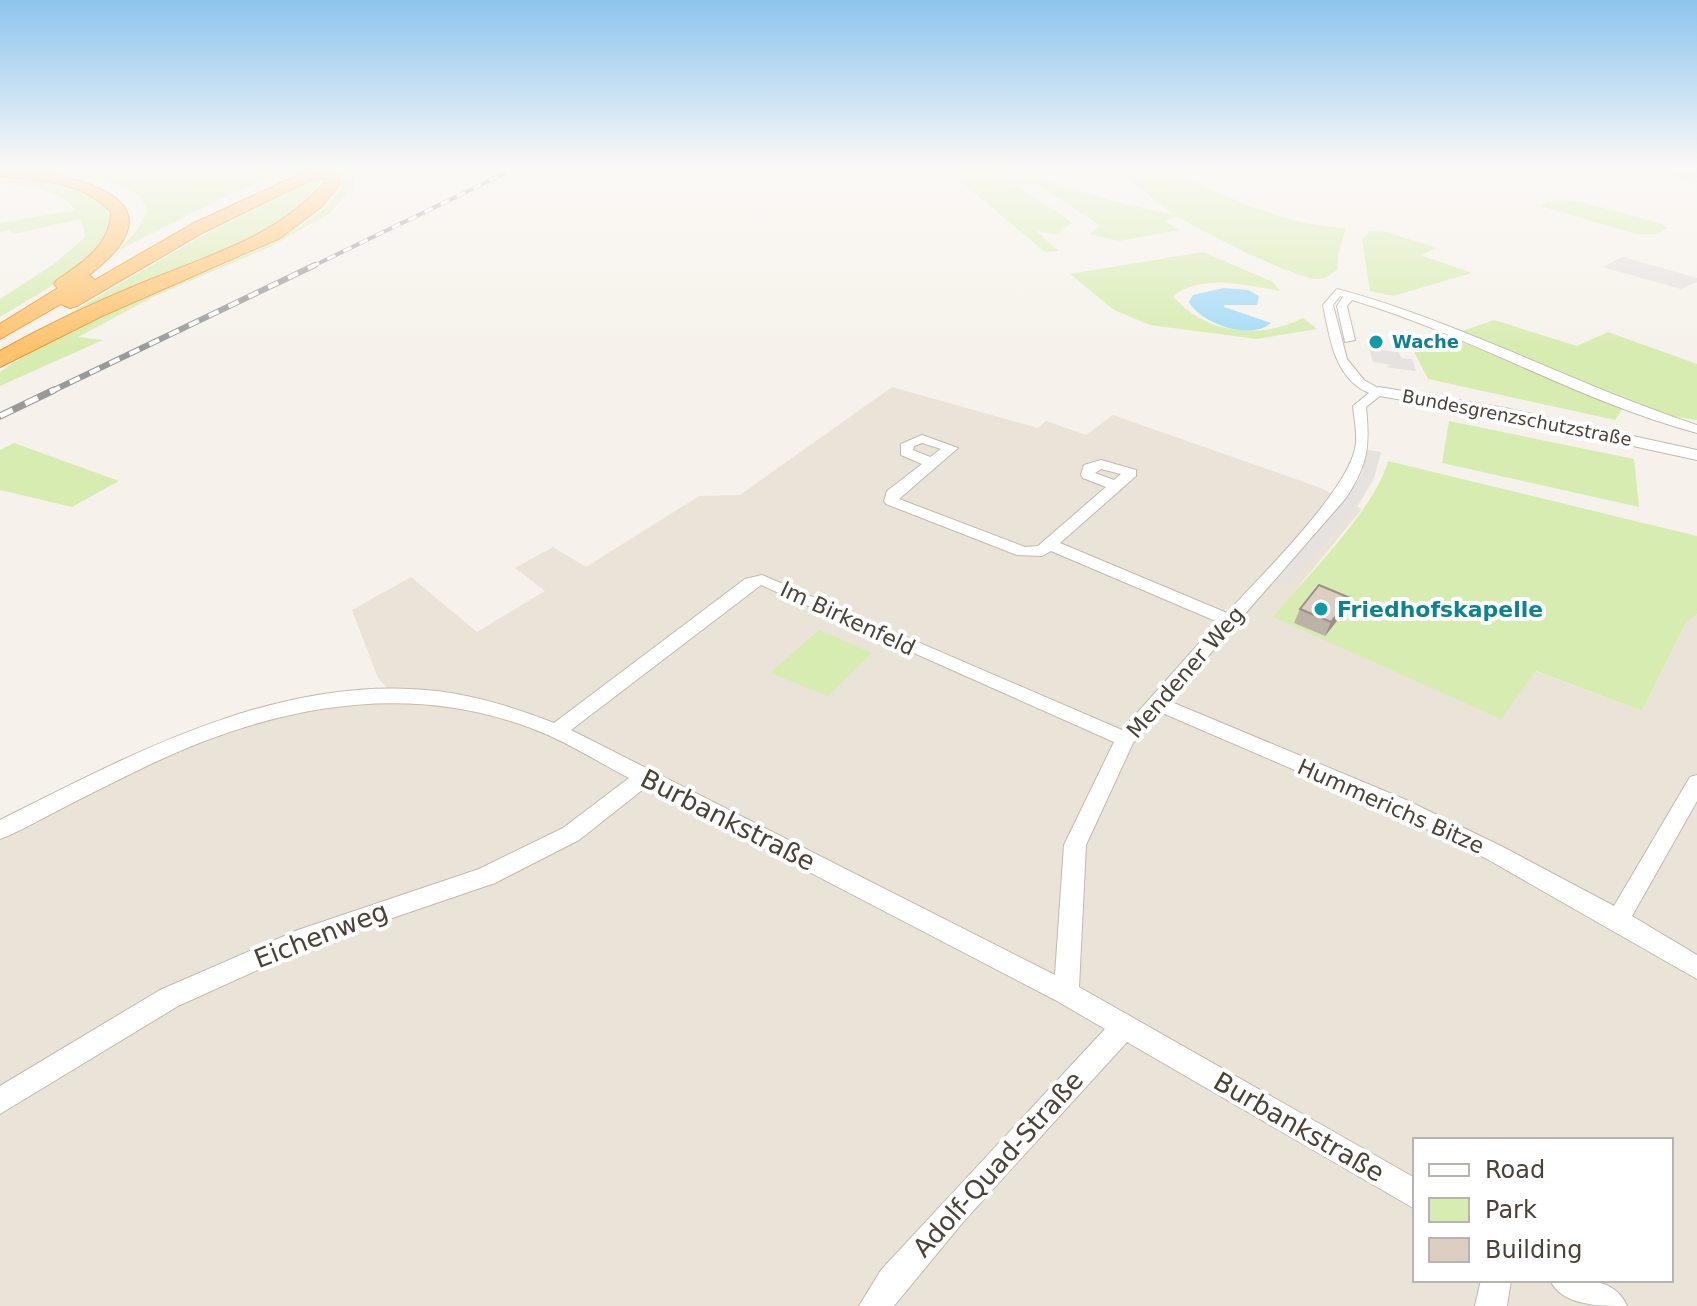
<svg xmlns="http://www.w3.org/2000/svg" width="1697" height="1306" viewBox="0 0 1697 1306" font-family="'DejaVu Sans',sans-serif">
<rect width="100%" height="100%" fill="#f6f2eb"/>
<path fill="#eae3d8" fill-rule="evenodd" d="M892 387 1038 428 1046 421 1086 435 1113 415 1321 488 1362 509 1274 617 1535 671 1642 711 1686 621 1697 614V1306H0V836L187 741 266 711 397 698 378 678 352 610 411 577 477 632 545 591 515 568 553 547 586 567 699 496 740 495ZM1415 1140H1671V1280H1415Z"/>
<path fill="#d7ecb1" d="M5 166H298L228 195 119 250 137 230 147 211C145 206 143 199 138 195 118 176 34 169 5 166Z
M359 166 353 188 330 213 270 247 155 296 78 337 103 340 0 386V372C33 350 66 330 101 314 160 287 293 246 332 201 341 190 344 180 340 167Z
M942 166H997L1124 204 1174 215 1118 171 1134 166H1155C1216 190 1280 226 1346 228L1338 254V269C1331 274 1325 280 1316 279 1286 275 1206 233 1178 217L1164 221 1179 230 1119 241 1089 234 1101 226 1035 183 1014 184 1073 223 1061 229 1059 235 1036 231 1059 251 1045 252Z
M0 175C38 180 89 180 111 217 109 259 32 297 0 317V299L54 264 85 237 81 219 13 234 9 230 0 232V223L75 210C60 188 24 187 0 183Z
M323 175 311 201 286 221 237 246 41 330 211 231Z
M1553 200 1578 201 1659 223 1668 228 1655 234H1636L1540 206Z
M1370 231 1386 232 1437 248 1420 255 1472 273 1393 296 1370 291 1362 239Z
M1203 252 1273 282 1280 291C1246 285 1203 273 1173 296 1205 334 1260 340 1303 318L1317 329 1257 339 1150 325 1114 310 1070 274Z
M1494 320 1577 346 1608 332 1697 364V420L1671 416 1567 377 1462 331Z
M1450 337 1623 408 1615 420 1428 379 1411 346Z
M1449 421 1634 459 1639 507 1442 463Z
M14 443 119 481 72 507 0 490V450Z
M1388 461 1697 536V614L1686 622 1642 711 1536 671 1501 719 1273 617C1305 578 1376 508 1388 461Z
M819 630 872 653 828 696 770 673Z"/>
<path fill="#e5e2df" d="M1629 166H1697V183Z
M1623 257 1697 278V282L1681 289 1602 267Z
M1369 349 1399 352 1401 358 1412 359 1416 371 1385 367 1392 365 1373 362Z
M1368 450 1381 452 1374 478 1359 504 1287 585 1274 582 1345 501 1361 475Z"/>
<path fill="#a4dbf6" d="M1224 288 1248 290 1259 296 1257 305H1224V307L1271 323C1251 341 1201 324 1189 302L1193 295Z"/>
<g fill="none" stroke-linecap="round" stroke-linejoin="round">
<defs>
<path id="minor" d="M1337 289C1461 322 1575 385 1697 425V433C1578 401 1470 335 1352 300L1347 306 1355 340 1345 342 1337 306 1343 297 1340 296 1333 305 1347 359 1364 380 1385 392 1366 407C1370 447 1368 464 1346 498L1169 701 1404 799 1503 847 1614 906 1690 777 1697 775V801L1632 916 1697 955V979L1487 859 1390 811 1160 712 1133 743 1086 845 1079 987 1415 1178V1209L1127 1042 963 1222 894 1306H859L881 1270 1105 1029 1057 1001 646 787 579 840 495 883 313 945 178 1006 0 1114V1086L160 990 298 930 479 869 563 828 629 778C602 764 575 747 548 735 416 678 279 704 153 763 120 779 87 795 55 812 37 821 19 832 0 839V820C134 753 281 673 437 691 477 696 516 708 554 723L745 579 762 575 1122 730 1218 622 1051 551 1042 556 1017 555 886 504 884 501 887 491 922 464 901 455V444L922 435 958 448 899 499 1025 547 1038 546 1106 487 1083 478 1081 475 1084 465 1101 460 1136 470V476L1060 543 1227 613C1259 577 1352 488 1356 443 1357 431 1354 418 1353 406L1369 393C1334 378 1330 338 1323 305ZM922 443 941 449 930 457 913 450 914 446ZM1101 469 1121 474 1114 480 1095 473ZM761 585 1114 742 1064 845 1055 975 571 730Z
M1481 1280H1511L1507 1306H1475Z
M1550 1280C1577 1280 1614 1275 1627 1306 1599 1306 1562 1306 1550 1280Z"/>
<path id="tertiary" d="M1379 387 1505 408 1697 450V460L1505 418 1374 395 1371 392Z"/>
<path id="motorway" d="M0 166C63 173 195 194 89 275L95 280 192 224 311 169 336 166 340 184 321 207 280 238 102 316 0 367V351C48 324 98 301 149 280 213 254 277 236 324 183L323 174 204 232 77 306 70 308 61 304 0 339V324L58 288 54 284 57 280C83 262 110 246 111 212 82 181 39 180 0 176Z"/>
</defs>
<use href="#minor" stroke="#c3b9ac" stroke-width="2"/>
<use href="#tertiary" stroke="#c3b9ac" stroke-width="2"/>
<use href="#motorway" stroke="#e89632" stroke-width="2"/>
<use href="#minor" fill="#fff" fill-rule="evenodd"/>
<use href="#tertiary" fill="#fff" fill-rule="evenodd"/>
<use href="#motorway" fill="#ffc26d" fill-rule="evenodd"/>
<defs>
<path id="rail-far2" d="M311 267 520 166"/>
<path id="rail-far1" d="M50 392 315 265"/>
<path id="rail" d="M0 416 54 390"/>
</defs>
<use href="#rail-far2" stroke="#999" stroke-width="4"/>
<use href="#rail-far1" stroke="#999" stroke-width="6"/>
<use href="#rail" stroke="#999" stroke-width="7"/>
<use href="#rail-far2" stroke="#fff" stroke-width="3" stroke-dasharray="9" stroke-linecap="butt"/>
<use href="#rail-far1" stroke="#fff" stroke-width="4" stroke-dasharray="11" stroke-linecap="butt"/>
<use href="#rail" stroke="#fff" stroke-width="5" stroke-dasharray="14" stroke-linecap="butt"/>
<defs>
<path id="motorway-bridge" d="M316 172 331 166"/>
</defs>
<use href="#motorway-bridge" stroke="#e89632" stroke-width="18" stroke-linecap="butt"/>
<use href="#motorway-bridge" stroke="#ffc26d" stroke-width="17"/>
</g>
<path fill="#bdb2a7" d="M1350 598 1344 612 1325 636 1294 623 1300 609Z"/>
<path fill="#9a9188" d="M1350 598 1344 612 1325 636 1331 622Z"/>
<path fill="#dccfc2" stroke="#9a9188" stroke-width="2" d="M1319 585 1350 598 1331 622 1300 609Z"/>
<linearGradient id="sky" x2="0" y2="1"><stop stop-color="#8dc4ee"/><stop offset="0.48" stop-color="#fbf9f6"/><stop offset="1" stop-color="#fbf9f6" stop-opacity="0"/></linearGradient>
<rect width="1697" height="349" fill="url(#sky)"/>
<g fill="#0f9aa8" stroke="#fff" stroke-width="3">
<circle cx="1376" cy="342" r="8"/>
<circle cx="1321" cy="609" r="8"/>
</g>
<g text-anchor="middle" stroke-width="8" stroke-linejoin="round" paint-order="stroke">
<g font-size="18" font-weight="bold" fill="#0d838f" stroke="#fff" text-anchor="start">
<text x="1392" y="348">Wache</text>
</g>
<g font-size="18" fill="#4b4237" stroke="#fff">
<text transform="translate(1517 418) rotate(11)" y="6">Bundesgrenzschutzstraße</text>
</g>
<g font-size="22" font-weight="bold" fill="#0d838f" stroke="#fff" text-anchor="start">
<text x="1337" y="617">Friedhofskapelle</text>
</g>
<g font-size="22" fill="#4b4237" stroke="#fff">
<text transform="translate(848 618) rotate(25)" y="8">Im Birkenfeld</text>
<text transform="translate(1185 672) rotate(-49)" y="8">Mendener Weg</text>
<text transform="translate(1391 806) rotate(24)" y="8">Hummerichs Bitze</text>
</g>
<g font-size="26" fill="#4b4237" stroke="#fff">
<text transform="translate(728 820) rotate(27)" y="9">Burbankstraße</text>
<text transform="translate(321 935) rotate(-21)" y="9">Eichenweg</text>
<text transform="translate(1299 1127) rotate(30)" y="9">Burbankstraße</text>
<text transform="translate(998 1164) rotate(-48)" y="9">Adolf-Quad-Straße</text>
</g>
</g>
<rect x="1413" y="1138" width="260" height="144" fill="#ffffff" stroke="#b7b3af" stroke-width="2"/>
<rect x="1429" y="1164" width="40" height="12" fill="#ffffff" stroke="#b7b3af" stroke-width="2"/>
<text x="1485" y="1178" font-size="24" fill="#4b4237">Road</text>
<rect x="1429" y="1198" width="40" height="24" fill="#d7ecb1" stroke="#b7b3af" stroke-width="2"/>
<text x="1485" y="1218" font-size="24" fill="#4b4237">Park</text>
<rect x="1429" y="1238" width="40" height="24" fill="#dccfc2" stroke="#b7b3af" stroke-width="2"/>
<text x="1485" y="1258" font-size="24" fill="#4b4237">Building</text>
</svg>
